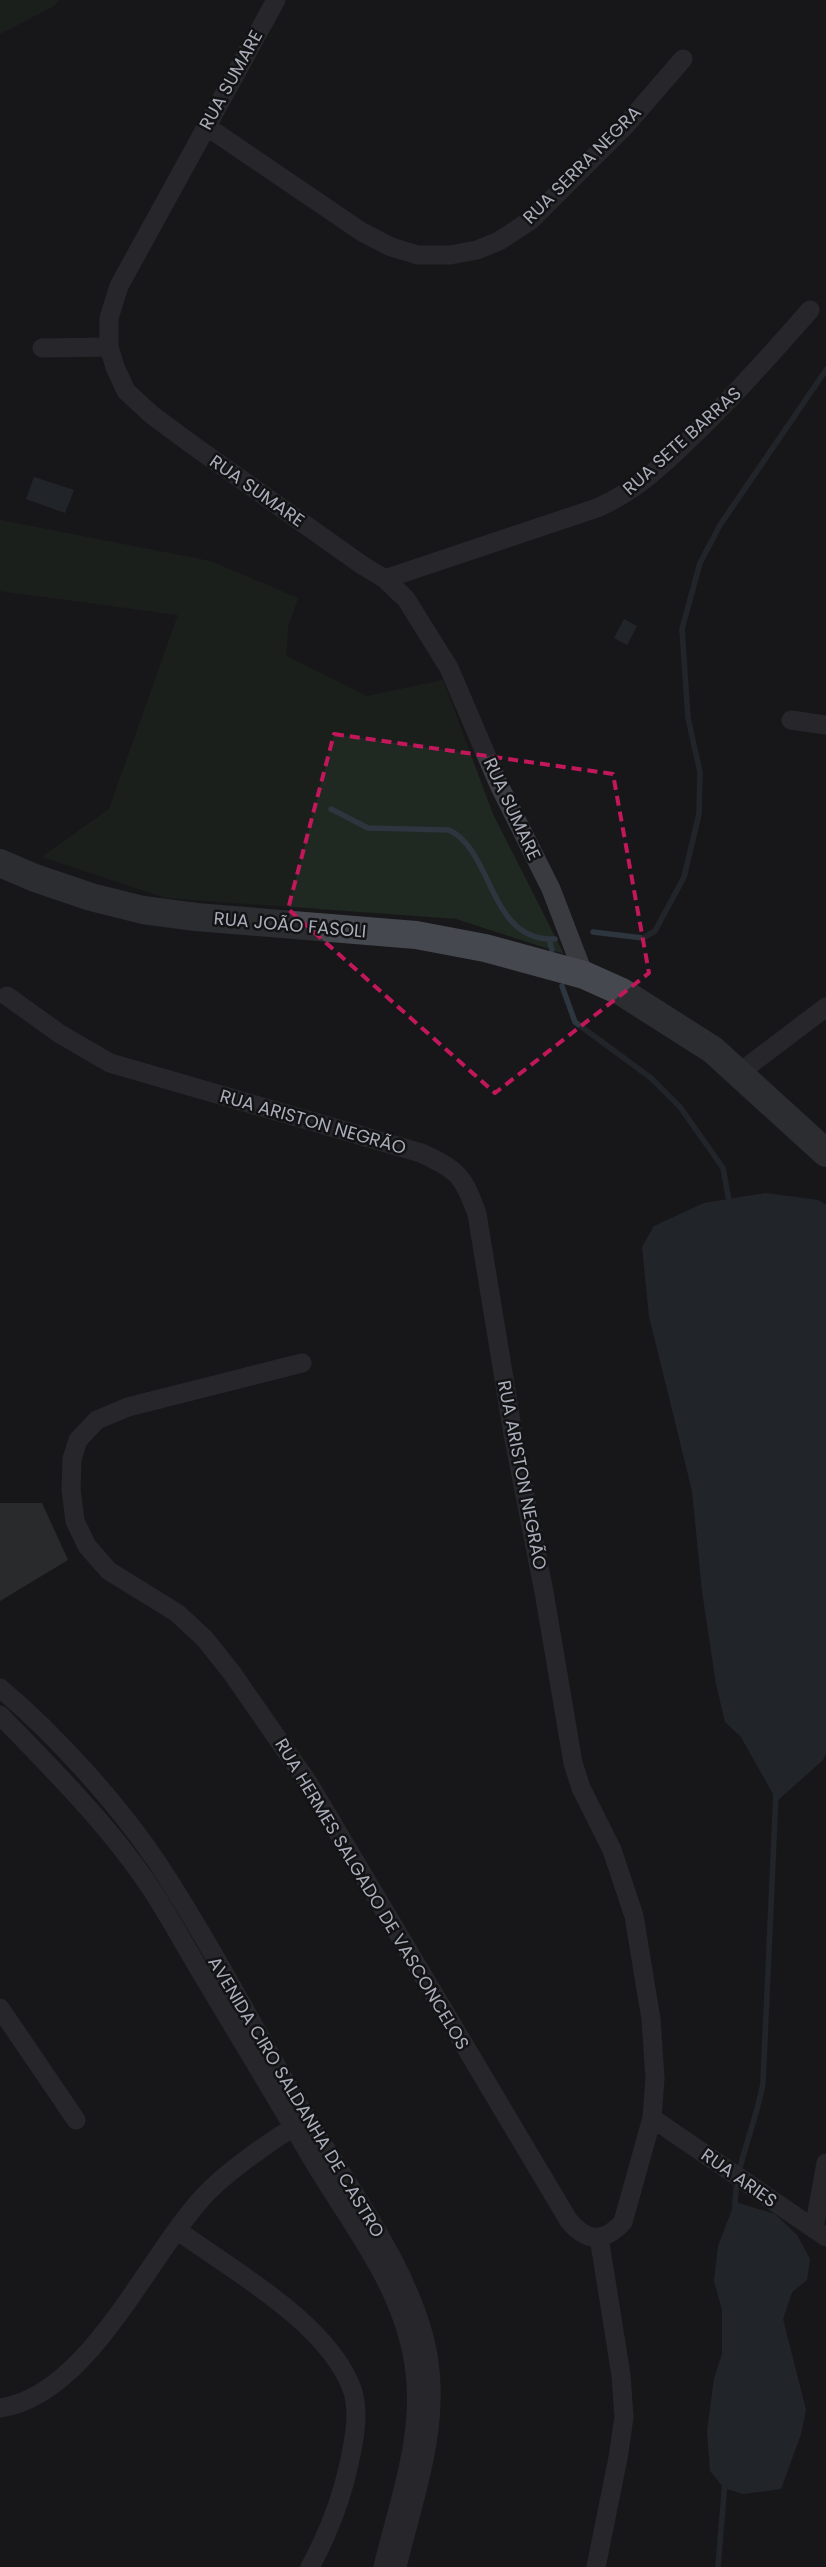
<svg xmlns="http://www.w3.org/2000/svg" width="826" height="2567" viewBox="0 0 826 2567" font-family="Poppins,sans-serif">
<rect width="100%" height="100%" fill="#18181a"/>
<path fill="#1f2821" d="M0 0H59L54 6 0 34Z
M0 520 210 561 298 598 288 627 286 656 367 696 443 680 493 814 564 954 456 919 166 898 42 857 109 809 178 615 0 591Z"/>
<path fill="#2d353f" d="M34 477 74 490 65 513 26 499Z
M624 619 637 626 627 645 614 638Z
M765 1193 818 1200 826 1205V1753L823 1760 777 1801 741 1737 725 1722 716 1684 702 1591 692 1491 649 1316 642 1247 654 1226 704 1203Z
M735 2202 775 2214 797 2235 810 2259 807 2280 792 2292 783 2319 806 2410 801 2434 781 2489 743 2494 724 2488 710 2471 707 2431 714 2379 722 2354V2310L714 2281 718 2246Z"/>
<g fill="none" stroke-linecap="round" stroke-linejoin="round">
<path stroke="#2d353f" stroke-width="5.5" d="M331 809 368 828 449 830C494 851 489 943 555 939
M593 932 643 938 655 931 684 877 699 814 700 772 688 718 682 629 700 563 720 525 826 370
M549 939 552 950
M562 986 575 1022 651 1078 680 1107 723 1168 730 1206
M735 2210C734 2167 756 2125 763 2083L776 1793
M718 2567 725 2481"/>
</g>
<path fill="#3f4044" d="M0 1503H42L68 1560 0 1601Z"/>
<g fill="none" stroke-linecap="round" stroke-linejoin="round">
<path stroke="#3a3b41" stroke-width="19" d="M276 0 119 286 109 318V347L115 367 126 391 152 415 194 446 362 565 385 579 406 599 449 668 499 785 551 889 584 975
M206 126 362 232 391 247 418 255H450L477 250 499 241 531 220 625 126 683 59
M42 348 109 347
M385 579 597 508C639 490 670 458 703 426 740 389 775 350 810 310
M791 720 826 725
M7 996 60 1034 110 1063 421 1153C458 1170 463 1175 477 1214L513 1434 544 1592 573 1763 581 1788 612 1850 634 1916 651 2019 655 2078 652 2118 623 2222C604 2243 587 2242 569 2221L309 1784 232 1673 205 1639 177 1613 109 1571 87 1546 75 1521 71 1489 72 1459 78 1440 97 1420 128 1407 302 1363
M739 1073 826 1007
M0 1688C55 1734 117 1803 157 1862 211 1944 256 2033 306 2117 349 2188 418 2280 429 2362 439 2432 413 2500 397 2567
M0 1715C53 1770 110 1826 152 1890 172 1921 189 1953 208 1984 243 2043 279 2102 314 2162 353 2227 402 2286 414 2364 425 2433 399 2500 383 2567
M0 2008 76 2120
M652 2118 826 2237
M814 2229 826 2163
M177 2230C232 2270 328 2323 352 2389 360 2412 354 2441 349 2464 341 2501 328 2534 310 2567
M0 2408C88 2396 146 2259 203 2197 227 2171 272 2140 303 2121
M596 2567 618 2458 624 2417 621 2375 599 2237"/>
<path stroke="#46484f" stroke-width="28" d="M0 863 35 878 91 897 143 910 196 917 416 935 485 948 584 975 622 992 713 1050 826 1153"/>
</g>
<path d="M0 0H826V2567H0ZM334 734 613 774 649 973 495 1093 288 909Z" fill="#18181a" fill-opacity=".55" fill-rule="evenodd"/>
<path fill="none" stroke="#c2185b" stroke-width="4" stroke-dasharray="10 6" stroke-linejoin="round" d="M334 734 613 774 649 973 495 1093 288 909Z"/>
<g text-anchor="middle" stroke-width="5" stroke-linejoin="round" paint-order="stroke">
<g font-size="18" fill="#a9adba" stroke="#131315">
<text transform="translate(231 80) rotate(-61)" y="6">RUA SUMARE</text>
<text transform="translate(582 165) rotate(-45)" y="6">RUA SERRA NEGRA</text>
<text transform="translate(682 441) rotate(-42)" y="6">RUA SETE BARRAS</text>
<text transform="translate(257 491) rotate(35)" y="6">RUA SUMARE</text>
<text transform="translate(512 809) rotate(65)" y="6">RUA SUMARE</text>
<text transform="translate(290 925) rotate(5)" y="6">RUA JOÃO FASOLI</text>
<text transform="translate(313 1122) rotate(16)" y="6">RUA ARISTON NEGRÃO</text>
<text transform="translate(522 1475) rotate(79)" y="6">RUA ARISTON NEGRÃO</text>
<text transform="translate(372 1894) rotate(59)" y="6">RUA HERMES SALGADO DE VASCONCELOS</text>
<text transform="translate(296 2097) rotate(59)" y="6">AVENIDA CIRO SALDANHA DE CASTRO</text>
<text transform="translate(739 2178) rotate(35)" y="6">RUA ARIES</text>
</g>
</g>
</svg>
